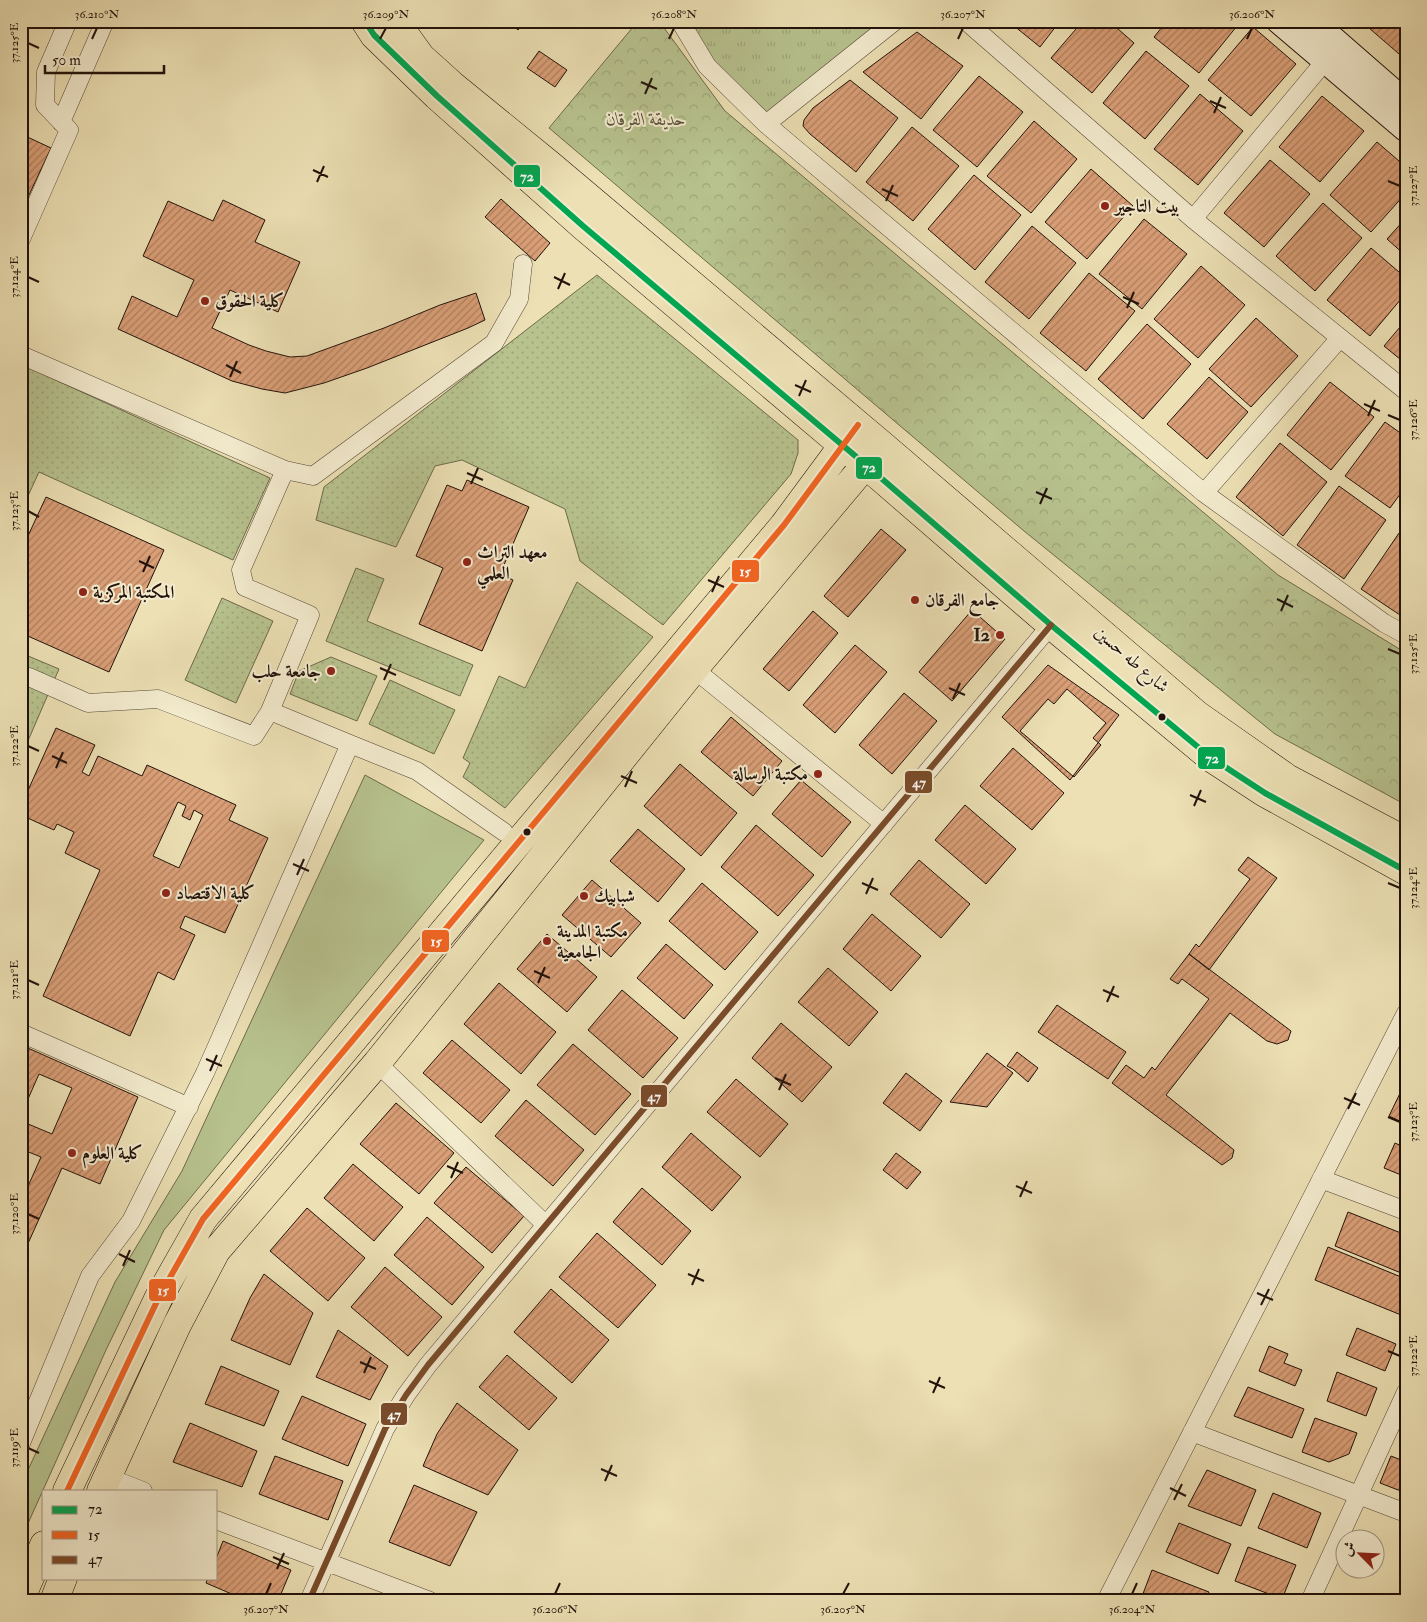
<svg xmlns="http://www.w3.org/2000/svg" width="1427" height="1622" viewBox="0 0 1427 1622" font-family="'IM FELL Double Pica',Amiri,serif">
<defs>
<pattern id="grass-tufts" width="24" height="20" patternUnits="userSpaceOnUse" patternTransform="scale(1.25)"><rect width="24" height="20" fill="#b7c28e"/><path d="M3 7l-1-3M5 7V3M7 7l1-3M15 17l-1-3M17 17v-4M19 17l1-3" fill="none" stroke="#9da679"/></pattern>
<pattern id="forest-crowns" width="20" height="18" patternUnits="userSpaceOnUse" patternTransform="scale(1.25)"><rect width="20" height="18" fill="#b7c28e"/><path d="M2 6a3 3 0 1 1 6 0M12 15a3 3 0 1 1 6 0" fill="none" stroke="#9da679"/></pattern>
<pattern id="garden-dots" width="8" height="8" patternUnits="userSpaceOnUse" patternTransform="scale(1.25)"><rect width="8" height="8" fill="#b7c28e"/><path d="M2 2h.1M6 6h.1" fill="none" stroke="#9da679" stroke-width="1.8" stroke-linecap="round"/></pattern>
<pattern id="building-hatch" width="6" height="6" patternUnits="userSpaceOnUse" patternTransform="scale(1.25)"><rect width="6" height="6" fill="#da9f77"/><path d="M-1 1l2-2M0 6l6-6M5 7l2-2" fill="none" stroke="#b08060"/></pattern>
</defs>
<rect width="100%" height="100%" fill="#ece0b4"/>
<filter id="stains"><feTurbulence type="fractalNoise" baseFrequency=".004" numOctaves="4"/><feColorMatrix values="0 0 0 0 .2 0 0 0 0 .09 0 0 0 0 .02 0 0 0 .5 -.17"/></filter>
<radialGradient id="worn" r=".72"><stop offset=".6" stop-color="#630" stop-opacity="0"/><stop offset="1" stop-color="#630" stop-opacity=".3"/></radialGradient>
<path fill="url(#grass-tufts)" stroke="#6c6a4c" d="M685 21H895L766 124 707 66Z"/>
<path fill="url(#forest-crowns)" stroke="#6c6a4c" d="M638 21H659L725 111 1278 575 1406 653V805L1275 734 1024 531 549 128Z"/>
<path fill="#b7c28e" stroke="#6c6a4c" d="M365 775 484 840 164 1230 106 1350 21 1539V1485L115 1282 182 1171Z"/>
<path fill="url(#garden-dots)" stroke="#6c6a4c" d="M597 275 798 440V453L791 474 663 625 580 561 565 509 462 460 435 466 396 547 316 520 324 487Z
M25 366 270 478 233 560 39 472 21 511V374Z
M356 568 384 579 367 621 473 665 460 696 326 641Z
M577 582 653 637 505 808 463 777 470 763 463 758 499 676 525 688Z
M222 598 273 621 236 703 185 680Z
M21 653 59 669 21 757Z
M331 657 377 676 357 721 290 694 299 671Z
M390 680 455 710 434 754 369 724Z"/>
<path fill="url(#building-hatch)" stroke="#22120b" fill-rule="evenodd" d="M508 21H526L518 30Z
M1008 21H1060L1040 47Z
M1083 21H1109L1134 43 1092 93 1051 58Z
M1133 21H1146L1141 28Z
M1167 21H1241L1199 73 1154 37Z
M1375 21H1406V60L1369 28Z
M1253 27 1296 64 1251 116 1208 80Z
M917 32 963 66 921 119 863 72Z
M539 51 567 70 555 87 527 68Z
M1146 51 1189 86 1145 139 1103 103Z
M979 76 1023 112 977 167 933 130Z
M850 80 898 118 856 172 810 134 803 126 804 120 813 108Z
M1200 94 1243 131 1198 185 1154 149Z
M1322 96 1364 131 1320 182 1279 147Z
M1034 121 1077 159 1031 213 987 176Z
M912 127 959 166 913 221 866 182Z
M21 134 51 148 22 210 21 209Z
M1377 142 1406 167V193L1371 232 1330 195Z
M1270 160 1310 194 1264 247 1224 213Z
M1091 169 1133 206 1087 259 1045 222Z
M974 175 1021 215 975 270 928 229Z
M501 199 550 243 535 261 485 217Z
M223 200 265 220 255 242 300 262 278 312 230 290 212 328 249 345 266 351 290 357 307 356 384 328 440 305 476 293 485 320 468 328 367 368 324 383 285 393 262 389 232 381 118 329 132 296 177 317 194 280 143 256 168 201 213 221Z
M1323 203 1362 238 1315 291 1276 256Z
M1406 218V256L1387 239Z
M1144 219 1187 254 1142 309 1099 274Z
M1032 226 1076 263 1029 319 985 282Z
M1371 248 1406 278V293L1370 336 1327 300Z
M1201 266 1245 305 1198 358 1154 319Z
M1089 273 1135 311 1086 371 1040 333Z
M1256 318 1298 356 1251 407 1209 369Z
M1406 320V364L1384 346Z
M1147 324 1191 364 1143 419 1098 379Z
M1209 377 1248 412 1207 459 1167 424Z
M1330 382 1374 417 1331 470 1287 435Z
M1385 422 1406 437V486L1390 508 1345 476Z
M1280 443 1327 482 1283 536 1236 497Z
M467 480 529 507 500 574 513 580 482 651 419 624 443 568 416 556 447 485 462 491Z
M1339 486 1386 520 1344 579 1297 545Z
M46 497 164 550 109 672 21 633V551Z
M881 529 906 550 848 617 824 596Z
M1399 533 1406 538V619L1361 589Z
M972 610 1005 639 952 701 919 672Z
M813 611 838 633 789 691 763 669Z
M855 645 887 672 835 733 803 705Z
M1048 665 1119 715 1070 780 1002 717Z
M1067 689 1106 723 1093 738 1101 745 1074 777 1020 731 1048 699 1054 704Z
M904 693 937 721 892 774 859 745Z
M731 717 782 761 753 796 701 752Z
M56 728 95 745 82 772 89 776 98 756 142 776 147 765 236 805 229 820 268 838 225 933 185 916 180 928 195 935 174 980 158 972 130 1036 43 996 100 870 65 853 74 832 57 824 54 830 21 815V806ZM178 802 186 806 182 816 190 820 194 810 203 815 179 868 153 856Z
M1013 748 1064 793 1032 830 980 786Z
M680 764 737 813 701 856 644 806Z
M801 780 851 822 822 857 772 814Z
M965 805 1016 849 986 884 935 840Z
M756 825 814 875 778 916 721 867Z
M638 829 685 869 658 902 610 861Z
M1248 857 1277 878 1209 970 1189 954 1196 944 1199 947 1250 879 1238 870Z
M919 860 970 904 941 938 890 894Z
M592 880 641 923 611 957 562 915Z
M702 883 758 932 725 970 669 921Z
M872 914 921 956 891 991 843 949Z
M547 934 597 977 567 1012 517 969Z
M666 944 713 985 684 1019 637 978Z
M1189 954 1291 1031 1288 1040 1277 1044 1267 1041 1230 1013 1166 1095 1234 1150 1232 1158 1222 1165 1112 1083 1126 1065 1144 1078 1152 1067 1155 1070 1209 999 1182 979 1178 984 1170 979Z
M828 968 878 1012 849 1046 798 1002Z
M499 983 556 1032 521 1074 464 1024Z
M622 990 678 1038 643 1078 588 1030Z
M1057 1005 1126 1052 1108 1079 1038 1032Z
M781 1023 832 1067 802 1102 752 1058Z
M452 1040 510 1090 481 1123 423 1073Z
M573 1044 631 1094 595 1135 537 1085Z
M21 1045 138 1097 100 1184 62 1168 21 1259V1202L41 1157 21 1149V1121L52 1134 72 1088 39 1074 21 1115Z
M1017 1052 1038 1068 1028 1082 1013 1069 1007 1066Z
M987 1053 1013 1073 987 1107 950 1102Z
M906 1073 942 1101 920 1131 883 1103Z
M736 1079 788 1124 760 1157 707 1112Z
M1405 1083H1406V1124L1389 1116Z
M526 1100 584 1150 553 1186 495 1136Z
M396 1103 454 1153 419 1194 360 1144Z
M691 1133 741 1177 712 1211 662 1167Z
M1395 1143 1406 1148V1177L1384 1168Z
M896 1153 921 1172 907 1189 883 1170Z
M353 1164 403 1207 374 1241 324 1198Z
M466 1167 524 1216 492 1253 434 1203Z
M642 1188 691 1231 662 1265 613 1222Z
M307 1208 365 1258 328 1301 270 1251Z
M1348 1212 1406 1235V1275L1335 1246Z
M427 1217 484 1267 452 1305 394 1255Z
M597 1233 656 1285 618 1328 559 1277Z
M1328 1247 1406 1279V1317L1315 1280Z
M385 1267 442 1317 408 1356 351 1307Z
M264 1274 313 1313 290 1365 231 1340 250 1298Z
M551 1289 609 1340 572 1383 514 1332Z
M1357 1328 1396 1344 1385 1371 1346 1355Z
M338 1330 388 1366 370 1400 316 1377Z
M1269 1346 1288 1354 1284 1363 1302 1370 1295 1386 1259 1371Z
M507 1355 557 1398 529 1430 479 1387Z
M221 1366 279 1391 264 1426 205 1404Z
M1337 1372 1377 1388 1366 1416 1327 1401Z
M1248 1387 1304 1409 1292 1438 1234 1416Z
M302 1396 366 1424 348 1466 282 1439Z
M457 1403 518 1450 488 1495 423 1466 437 1434Z
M1315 1418 1357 1433 1349 1454 1329 1462 1302 1452Z
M190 1423 257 1451 242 1487 173 1462Z
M1406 1424V1441L1400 1439Z
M275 1456 343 1481 328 1520 259 1494Z
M1391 1456 1406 1462V1493L1380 1483Z
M1207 1470 1256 1490 1241 1526 1188 1506Z
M414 1485 477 1512 450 1566 389 1542Z
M1273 1493 1321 1513 1307 1548 1258 1528Z
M1179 1523 1231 1544 1218 1574 1166 1552Z
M223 1541 291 1570 278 1601H248L206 1583 208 1578H216V1559Z
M1248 1547 1296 1565 1282 1599 1235 1581Z
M1152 1570 1209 1592 1206 1601H1147L1141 1599Z
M1224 1594 1242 1601H1221Z"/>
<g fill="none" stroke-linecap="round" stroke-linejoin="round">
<defs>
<path id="street" d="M680 21 707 66 766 124 1204 493 1384 623 1406 635
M966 21 1193 219 1406 391
M61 122 105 21
M766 124 895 21
M1193 219 1326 60
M21 239 69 130 45 105 46 72 68 21
M21 355 285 470 241 570 245 587 310 615 270 711 350 744
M285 470 313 476 494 343 519 299 523 264
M1204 493 1340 338
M694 669 884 824
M29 677 88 703 158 699 254 736 270 711
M21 1033 189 1107
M377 1063 546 1225
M1321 1179 1406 1211
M1192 1432 1406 1513
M21 1443 90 1276 131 1221 205 1073 350 744 417 771 504 832
M107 1477 143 1491
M216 1520 430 1601
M309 1601 385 1429 406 1395 428 1365 1051 625
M1106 1601 1406 1013
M1310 1601 1406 1392"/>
<path id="secondary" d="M1279 21 1406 129
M1312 21 1406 103"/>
<path id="primary" d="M365 21 374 35 437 96 583 226 866 465 1051 625 1210 757 1265 793 1406 871
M395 21 421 57 452 85 549 164 882 445 1196 714 1287 778 1406 841
M67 1491 159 1297 203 1219 784 525 858 425
M101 1491 177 1325 216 1251 377 1063 694 669 882 445
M21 1598 44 1545
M54 1601 63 1578"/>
</defs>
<use href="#street" stroke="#544635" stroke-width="19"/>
<use href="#secondary" stroke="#22120b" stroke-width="27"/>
<use href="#primary" stroke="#22120b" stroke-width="29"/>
<use href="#street" stroke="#f3ebce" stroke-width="18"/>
<use href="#secondary" stroke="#f3ebce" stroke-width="25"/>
<use href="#primary" stroke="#ece0b4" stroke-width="28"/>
<defs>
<path id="bus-1" d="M365 21 374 35 437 96 583 226 866 465 1051 625 1210 757 1265 793 1406 871"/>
<path id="bus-2" d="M67 1491 159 1297 203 1219 784 525 858 425"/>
<path id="bus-3" d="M309 1601 385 1429 406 1395 428 1365 1051 625"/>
</defs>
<use href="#bus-1" stroke="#f3ebce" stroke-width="10"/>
<use href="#bus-2" stroke="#f3ebce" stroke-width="10"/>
<use href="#bus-3" stroke="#f3ebce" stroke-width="10"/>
<use href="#bus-1" stroke="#00a651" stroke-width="6"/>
<use href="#bus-2" stroke="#f26522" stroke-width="6"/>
<use href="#bus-3" stroke="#7a4b2a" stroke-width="6"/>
</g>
<path fill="none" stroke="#22120b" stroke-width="2" d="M92 39 97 28M380 39 386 28M669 39 674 28M958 39 963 28M1247 39 1252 28M28 43 39 48M641 82 657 89M645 94 652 78M1210 101 1226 108M1214 113 1221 97M313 170 328 177M1388 181 1400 186M317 182 324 166M882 189 898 196M886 201 893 185M28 277 39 282M554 277 570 285M558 289 565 273M1123 297 1139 304M1127 308 1134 292M226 365 241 373M230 377 237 361M795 385 811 392M799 396 806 380M1364 404 1380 411M1388 415 1400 420M1368 416 1375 400M467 473 483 480M471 484 478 468M1036 492 1052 499M1040 504 1047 488M28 511 39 517M139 561 154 568M143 572 150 556M708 580 724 587M712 592 719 576M1277 599 1293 607M1281 611 1288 595M1388 649 1400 654M380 668 396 675M384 680 391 664M949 688 965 695M953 699 960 683M28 746 39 751M52 756 67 763M56 768 63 752M621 776 637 783M625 787 632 771M1190 795 1206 802M1194 806 1201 790M293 864 309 871M297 875 304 859M862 883 878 890M1388 883 1400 888M866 894 873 878M534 971 550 978M28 980 39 985M538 983 545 967M1103 990 1119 997M1107 1002 1114 986M206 1059 222 1066M210 1071 217 1055M775 1078 791 1085M779 1090 786 1074M1344 1098 1360 1105M1348 1109 1356 1093M1388 1117 1400 1122M447 1166 463 1173M451 1178 458 1162M1016 1186 1032 1193M1020 1197 1027 1181M28 1214 39 1219M119 1254 135 1262M123 1266 130 1250M688 1274 704 1281M692 1285 699 1269M1257 1293 1273 1300M1261 1305 1269 1289M1388 1351 1400 1356M360 1362 376 1369M364 1373 371 1357M929 1381 945 1388M933 1393 940 1377M28 1448 39 1453M601 1469 617 1476M605 1481 612 1465M1170 1488 1186 1496M1174 1500 1182 1484M273 1557 289 1564M277 1569 284 1553M266 1594 271 1583M555 1594 560 1583M843 1594 849 1583M1132 1594 1137 1583"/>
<g fill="#8f2418" stroke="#f3ebce" stroke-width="2">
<circle cx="1105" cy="206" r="5"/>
<circle cx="205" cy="301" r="5"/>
<circle cx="467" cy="562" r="5"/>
<circle cx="83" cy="592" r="5"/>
<circle cx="915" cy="600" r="5"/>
<circle cx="1000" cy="635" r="5"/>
<circle cx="331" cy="671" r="5"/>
<circle cx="818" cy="774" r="5"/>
<circle cx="166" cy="893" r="5"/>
<circle cx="584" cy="896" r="5"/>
<circle cx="547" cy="941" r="5"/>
<circle cx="72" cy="1153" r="5"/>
</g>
<g fill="#22120b" stroke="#f3ebce" stroke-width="2">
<circle cx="1162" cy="717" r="4.5"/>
<circle cx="527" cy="832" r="4.5"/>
</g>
<g text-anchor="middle" stroke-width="4" stroke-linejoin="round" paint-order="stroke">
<g font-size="18" font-style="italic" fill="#565039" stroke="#f3ebce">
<text x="646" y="125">حديقة الفرقان</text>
</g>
<g font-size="18" font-weight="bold" fill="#22120b" stroke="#f3ebce" text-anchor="start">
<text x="1115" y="212">بيت التاجير</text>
<text x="215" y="307">كلية الحقوق</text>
<text x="477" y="558">معهد التراث<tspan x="477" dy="21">العلمي</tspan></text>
<text x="93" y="598">المكتبة المركزية</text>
<text x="925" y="606">جامع الفرقان</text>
<text x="990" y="641" text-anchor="end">I2</text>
<text x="321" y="677" text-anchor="end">جامعة حلب</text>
<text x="808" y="780" text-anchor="end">مكتبة الرسالة</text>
<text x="176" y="899">كلية الاقتصاد</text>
<text x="594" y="902">شبابيك</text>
<text x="557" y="937">مكتبة المدينة<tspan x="557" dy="21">الجامعية</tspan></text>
<text x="82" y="1159">كلية العلوم</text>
</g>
<g font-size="18" fill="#22120b" stroke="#f3ebce">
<text transform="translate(1132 659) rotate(41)" y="6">شارع طه حسين</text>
</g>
</g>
<g stroke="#f3ebce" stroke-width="2">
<rect x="513" y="164" width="28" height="24" rx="5" fill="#00a651"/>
<rect x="855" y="456" width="28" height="24" rx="5" fill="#00a651"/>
<rect x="731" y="559" width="29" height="24" rx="5" fill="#f26522"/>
<rect x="1197" y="746" width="29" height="24" rx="5" fill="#00a651"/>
<rect x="904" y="770" width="29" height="24" rx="5" fill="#7a4b2a"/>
<rect x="421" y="929" width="29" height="24" rx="5" fill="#f26522"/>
<rect x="640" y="1084" width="28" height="24" rx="5" fill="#7a4b2a"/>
<rect x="148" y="1278" width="29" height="24" rx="5" fill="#f26522"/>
<rect x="380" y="1402" width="28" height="24" rx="5" fill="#7a4b2a"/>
</g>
<g font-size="14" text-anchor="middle" font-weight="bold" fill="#fff">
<text x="527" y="181">72</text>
<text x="869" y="472">72</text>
<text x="745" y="576">15</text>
<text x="1212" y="763">72</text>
<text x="919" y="787">47</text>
<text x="436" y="946">15</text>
<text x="654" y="1101">47</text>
<text x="163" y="1295">15</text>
<text x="394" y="1419">47</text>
</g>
<rect width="1427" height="1622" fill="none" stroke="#ece0b4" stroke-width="55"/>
<rect x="42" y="1490" width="175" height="90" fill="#f3ebce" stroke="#9f9480"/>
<rect x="52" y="1506" width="25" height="8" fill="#00a651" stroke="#9f9480"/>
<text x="88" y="1514" font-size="15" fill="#22120b">72</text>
<rect x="52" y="1531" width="25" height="8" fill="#f26522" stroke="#9f9480"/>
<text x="88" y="1540" font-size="15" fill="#22120b">15</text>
<rect x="52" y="1556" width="25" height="8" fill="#7a4b2a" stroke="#9f9480"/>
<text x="88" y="1564" font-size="15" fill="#22120b">47</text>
<g transform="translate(1360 1554) rotate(294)"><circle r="24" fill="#f3ebce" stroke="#9f9480"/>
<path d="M0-4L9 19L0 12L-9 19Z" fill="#8f2418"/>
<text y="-8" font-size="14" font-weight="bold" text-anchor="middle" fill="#22120b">ش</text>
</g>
<path d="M45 65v8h119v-8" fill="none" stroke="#22120b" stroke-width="2.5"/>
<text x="52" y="65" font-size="15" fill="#22120b" stroke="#f3ebce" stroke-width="4" paint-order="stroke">50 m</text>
<rect x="28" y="28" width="1372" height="1566" fill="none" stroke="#22120b" stroke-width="2"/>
<g font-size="12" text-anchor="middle" fill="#22120b">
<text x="97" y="18">36.210°N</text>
<text x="386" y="18">36.209°N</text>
<text x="674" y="18">36.208°N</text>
<text x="963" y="18">36.207°N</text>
<text x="1252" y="18">36.206°N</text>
<text transform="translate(14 43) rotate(-90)" y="4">37.125°E</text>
<text transform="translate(1413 186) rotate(-90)" y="4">37.127°E</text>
<text transform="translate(14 277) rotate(-90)" y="4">37.124°E</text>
<text transform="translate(1413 420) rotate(-90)" y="4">37.126°E</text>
<text transform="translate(14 511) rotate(-90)" y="4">37.123°E</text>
<text transform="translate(1413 654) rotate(-90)" y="4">37.125°E</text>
<text transform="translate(14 746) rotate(-90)" y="4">37.122°E</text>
<text transform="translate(1413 888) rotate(-90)" y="4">37.124°E</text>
<text transform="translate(14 980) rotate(-90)" y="4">37.121°E</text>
<text transform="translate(1413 1122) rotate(-90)" y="4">37.123°E</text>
<text transform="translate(14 1214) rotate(-90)" y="4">37.120°E</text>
<text transform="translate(1413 1356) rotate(-90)" y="4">37.122°E</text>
<text transform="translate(14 1448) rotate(-90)" y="4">37.119°E</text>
<text x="266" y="1613">36.207°N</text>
<text x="555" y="1613">36.206°N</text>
<text x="843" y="1613">36.205°N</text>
<text x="1132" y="1613">36.204°N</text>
</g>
<rect width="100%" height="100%" filter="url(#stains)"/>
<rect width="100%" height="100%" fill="url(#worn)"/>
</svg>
